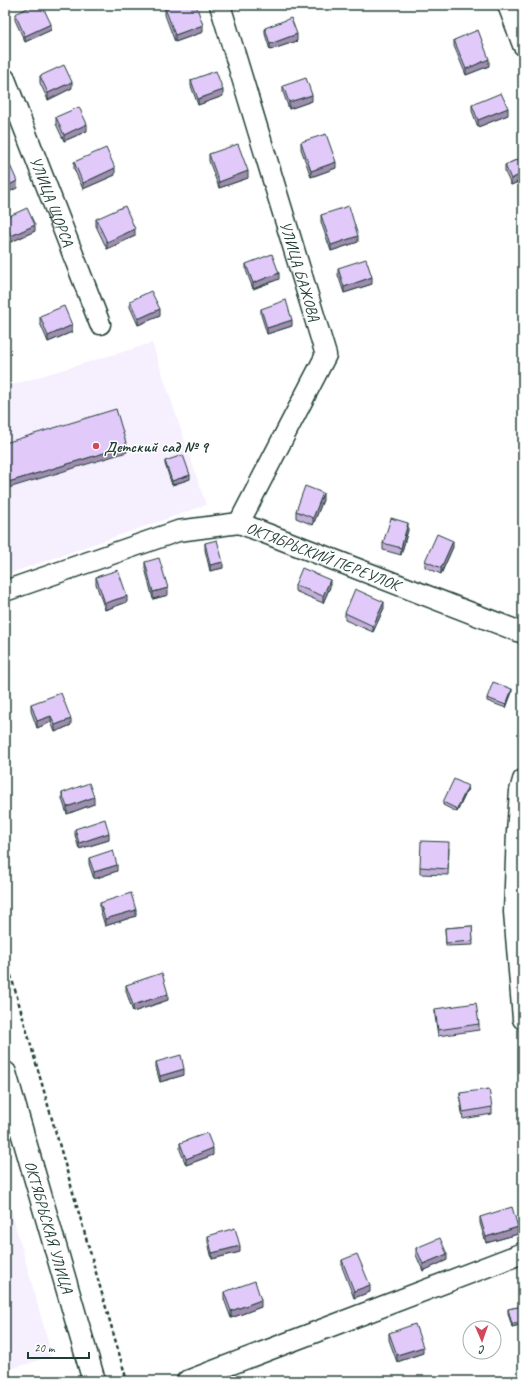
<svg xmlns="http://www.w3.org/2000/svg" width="528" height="1386" viewBox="0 0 528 1386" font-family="Caveat,sans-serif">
<rect width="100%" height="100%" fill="#fff"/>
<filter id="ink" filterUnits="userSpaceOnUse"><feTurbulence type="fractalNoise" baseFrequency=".025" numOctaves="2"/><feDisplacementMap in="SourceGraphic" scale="8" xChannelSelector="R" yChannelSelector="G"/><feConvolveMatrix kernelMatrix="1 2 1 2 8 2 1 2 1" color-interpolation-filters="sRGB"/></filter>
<g filter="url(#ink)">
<path fill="#f6effe" d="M152 343 206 505 5 575V387Z
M5 1188 52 1356 5 1371Z"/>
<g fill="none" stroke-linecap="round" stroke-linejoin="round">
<defs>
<g id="street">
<path id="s1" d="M220 5 326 355 239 523"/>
<path d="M508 5 523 45"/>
<path id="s2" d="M5 79 100 324"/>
<path id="s3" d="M5 591 178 531 239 523 523 633"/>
<path d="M523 780 520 791 517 832 514 912 523 1019"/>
<path d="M187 1381 523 1253"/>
</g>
<g id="secondary">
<path id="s4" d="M5 1073 94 1381"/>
</g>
</defs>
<use href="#street" stroke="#1f3d34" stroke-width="23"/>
<use href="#secondary" stroke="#1f3d34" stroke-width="25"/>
<path stroke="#1f3d34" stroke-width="2.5" stroke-dasharray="4 3" stroke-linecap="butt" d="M5 955 127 1381"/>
<use href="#street" stroke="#fff" stroke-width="20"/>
<use href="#secondary" stroke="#fff" stroke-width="22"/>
</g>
<path fill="#c2aed7" stroke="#1f3d34" d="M165 8 203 32 175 42 165 15Z
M15 14 51 30 25 42 15 20Z
M265 28 297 41 270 50 265 34Z
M454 40 489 66 466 75 454 46Z
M40 76 72 88 48 100 40 83Z
M191 80 223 96 198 105 191 86Z
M283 86 312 101 289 109 283 92Z
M472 105 508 115 478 127 472 111Z
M56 117 87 131 64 141 56 124Z
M301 142 336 168 311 177 301 149Z
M209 154 248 178 219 188 209 161Z
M523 157V180L511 185 505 172V165Z
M74 162 115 175 83 189 74 169Z
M321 215 358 242 331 251 321 222Z
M5 218 35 231 11 242 5 228Z
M96 219 135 236 107 249 96 226Z
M246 264 279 279 253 289 246 270Z
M338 268 372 284 344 293 338 275Z
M130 301 160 316 138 325 130 307Z
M261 309 292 326 267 334 261 315Z
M40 316 72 332 48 342 40 323Z
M165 461 190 479 172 485 165 464Z
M323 500 313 525 296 518V511Z
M408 530 401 555 383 550V543Z
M205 543 223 568 210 571 205 550Z
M453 547 441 574 425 567V561Z
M145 562 168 595 153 599 145 568Z
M96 577 127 602 105 610 96 584Z
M295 585 330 587 323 603 295 591Z
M384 608 373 632 345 620V613Z
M512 692 506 708 487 701V698Z
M31 704 71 725 55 732 51 722 37 728 31 711Z
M468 789 457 812 443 805V802Z
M62 793 94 804 67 814 62 799Z
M75 829 109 840 79 849 75 835Z
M449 848 448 875 420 874V867Z
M89 858 117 871 94 879 89 864Z
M100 903 136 916 105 926 100 909Z
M472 926 473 945 446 946 445 928Z
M126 985 168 1000 133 1012 126 991Z
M435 1009 479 1024V1030L438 1036 435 1016Z
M156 1062 184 1075 160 1082 156 1068Z
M460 1093 492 1107V1114L463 1119 460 1100Z
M180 1143 213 1155 186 1165 180 1150Z
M480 1217 518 1234 486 1243 480 1223Z
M208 1236 240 1252 212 1259 208 1242Z
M416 1248 447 1260 423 1271 416 1255Z
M342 1260 370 1292 354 1298 342 1267Z
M224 1292 261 1307 231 1318 224 1299Z
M523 1306V1324L512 1327 508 1313V1309Z
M389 1333 423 1353 397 1362 389 1340Z"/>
<path fill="#9e8daf" stroke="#1f3d34" d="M441 5H450L441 9Z
M51 24V30L25 42V36Z
M203 25V32L175 42V35Z
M297 34V41L270 50V44Z
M489 59V66L466 75V69Z
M72 82V88L48 100V93Z
M223 90V96L198 105V99Z
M312 95V101L289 109V102Z
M508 108V115L478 127V120Z
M87 124V131L64 141V135Z
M336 162V168L311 177V171Z
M115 168V175L83 189V183Z
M248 171V178L219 188V182Z
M523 173V180L511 185V179Z
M17 181V188L5 194V187Z
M35 225V231L11 242V236Z
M135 229V236L107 249V242Z
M358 236V242L331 251V245Z
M279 273V279L253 289V283Z
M372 277V284L344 293V287Z
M160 309V316L138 325V319Z
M292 320V326L267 334V328Z
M72 325V332L48 342V336Z
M127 446V452L5 489V483Z
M190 475V479L172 485V481Z
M323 493V500L313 525V518Z
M408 523V530L401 555V548Z
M453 541V547L441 574V568Z
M223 562V568L210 571V565Z
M330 580V587L323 603V596Z
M168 588V595L153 599V592Z
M127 596V602L105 610V603Z
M384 602V608L373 632V626Z
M512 689V692L506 708V705Z
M51 716V722L37 728V721Z
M71 719V725L55 732V725Z
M468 786V789L457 812V809Z
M94 797V804L67 814V807Z
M109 833V840L79 849V843Z
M117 865V871L94 879V872Z
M136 910V916L105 926V919Z
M168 994V1000L133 1012V1005Z
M184 1069V1075L160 1082V1076Z
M213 1148V1155L186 1165V1159Z
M518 1227V1234L486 1243V1237Z
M240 1246V1252L212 1259V1253Z
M447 1254V1260L423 1271V1264Z
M370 1285V1292L354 1298V1291Z
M261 1300V1307L231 1318V1311Z
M523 1321V1324L512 1327V1324Z
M423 1347V1353L397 1362V1355Z"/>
<path fill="#e1cafa" stroke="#1f3d34" d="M34 5H42L51 24 25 36 15 14Z
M174 5H196L203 25 175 35 165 8Z
M291 18 297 34 270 44 265 28Z
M478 30 489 59 466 69 454 40Z
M64 65 72 82 48 93 40 76Z
M216 71 223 90 198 99 191 80Z
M306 78 312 95 289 102 283 86Z
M501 93 508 108 478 120 472 105Z
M79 107 87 124 64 135 56 117Z
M326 134 336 162 311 171 301 142Z
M238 144 248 171 219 182 209 154Z
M106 148 115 168 83 183 74 162Z
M523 157V173L511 179 505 165Z
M9 163 17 181 5 187V165Z
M125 206 135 229 107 242 96 219Z
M349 206 358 236 331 245 321 215Z
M27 208 35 225 11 236 5 222V218Z
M272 254 279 273 253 283 246 264Z
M366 259 372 277 344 287 338 268Z
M151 291 160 309 138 319 130 301Z
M286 300 292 320 267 328 261 309Z
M64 306 72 325 48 336 40 316Z
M116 409 127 446 5 483V443Z
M183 455 190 475 172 481 165 461Z
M305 486 323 493 313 518 296 511Z
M391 518 408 523 401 548 383 543Z
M437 534 453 541 441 568 425 561Z
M217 540 223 562 210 565 205 543Z
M159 558 168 588 153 592 145 562Z
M302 568 330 580 323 596 295 585Z
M118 570 127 596 105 603 96 577Z
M355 589 384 602 373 626 345 613Z
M493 682 512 689 506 705 487 698Z
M61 693 71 719 55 725 51 716 37 721 31 704Z
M454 779 468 786 457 809 443 802Z
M89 783 94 797 67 807 62 793Z
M105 819 109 833 79 843 75 829Z
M421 841 449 842 448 869 420 867Z
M113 850 117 865 94 872 89 858Z
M131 893 136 910 105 919 100 903Z
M472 926 473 941 446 943 445 928Z
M162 973 168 994 133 1005 126 985Z
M476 1003 479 1024 438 1030 435 1009Z
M181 1055 184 1069 160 1076 156 1062Z
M489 1089 492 1107 463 1112 460 1093Z
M207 1133 213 1148 186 1159 180 1143Z
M512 1207 518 1227 486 1237 480 1217Z
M235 1228 240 1246 212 1253 208 1236Z
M440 1238 447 1254 423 1264 416 1248Z
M357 1254 370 1285 354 1291 342 1260Z
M255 1281 261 1300 231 1311 224 1292Z
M523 1306V1321L512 1324 508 1309Z
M415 1324 423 1347 397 1355 389 1333Z"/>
</g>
<circle fill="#d1495b" stroke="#fff" stroke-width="1.5" cx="96" cy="446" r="4"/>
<g text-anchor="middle" stroke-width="3" stroke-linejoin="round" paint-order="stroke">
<g font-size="16" fill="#1f3d34" stroke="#fff">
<text dy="6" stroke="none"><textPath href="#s2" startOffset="131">УЛИЦА ЩОРСА</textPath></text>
<text dy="6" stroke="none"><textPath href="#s1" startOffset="278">УЛИЦА БАЖОВА</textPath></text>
<text dy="6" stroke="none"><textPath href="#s3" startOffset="335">ОКТЯБРЬСКИЙ ПЕРЕУЛОК</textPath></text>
<text dy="6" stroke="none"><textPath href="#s4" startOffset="160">ОКТЯБРЬСКАЯ УЛИЦА</textPath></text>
</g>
<g font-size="16" font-weight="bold" fill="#1f3d34" stroke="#fff" text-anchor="start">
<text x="104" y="452">Детский сад № 9</text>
</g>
</g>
<rect width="528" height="1386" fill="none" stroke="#fff" stroke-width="20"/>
<rect x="10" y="10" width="508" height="1366" fill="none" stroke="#1f3d34" stroke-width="1.5" filter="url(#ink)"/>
<g transform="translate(482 1340) rotate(178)"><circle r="19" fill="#ffffff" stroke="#a5b1ae"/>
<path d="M0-3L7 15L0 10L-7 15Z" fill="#d1495b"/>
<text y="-6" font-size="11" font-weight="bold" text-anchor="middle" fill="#1f3d34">С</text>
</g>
<path d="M28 1352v6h61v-6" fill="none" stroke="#1f3d34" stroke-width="2"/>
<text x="34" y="1352" font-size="12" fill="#1f3d34" stroke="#ffffff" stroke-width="3" paint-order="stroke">20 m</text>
</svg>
